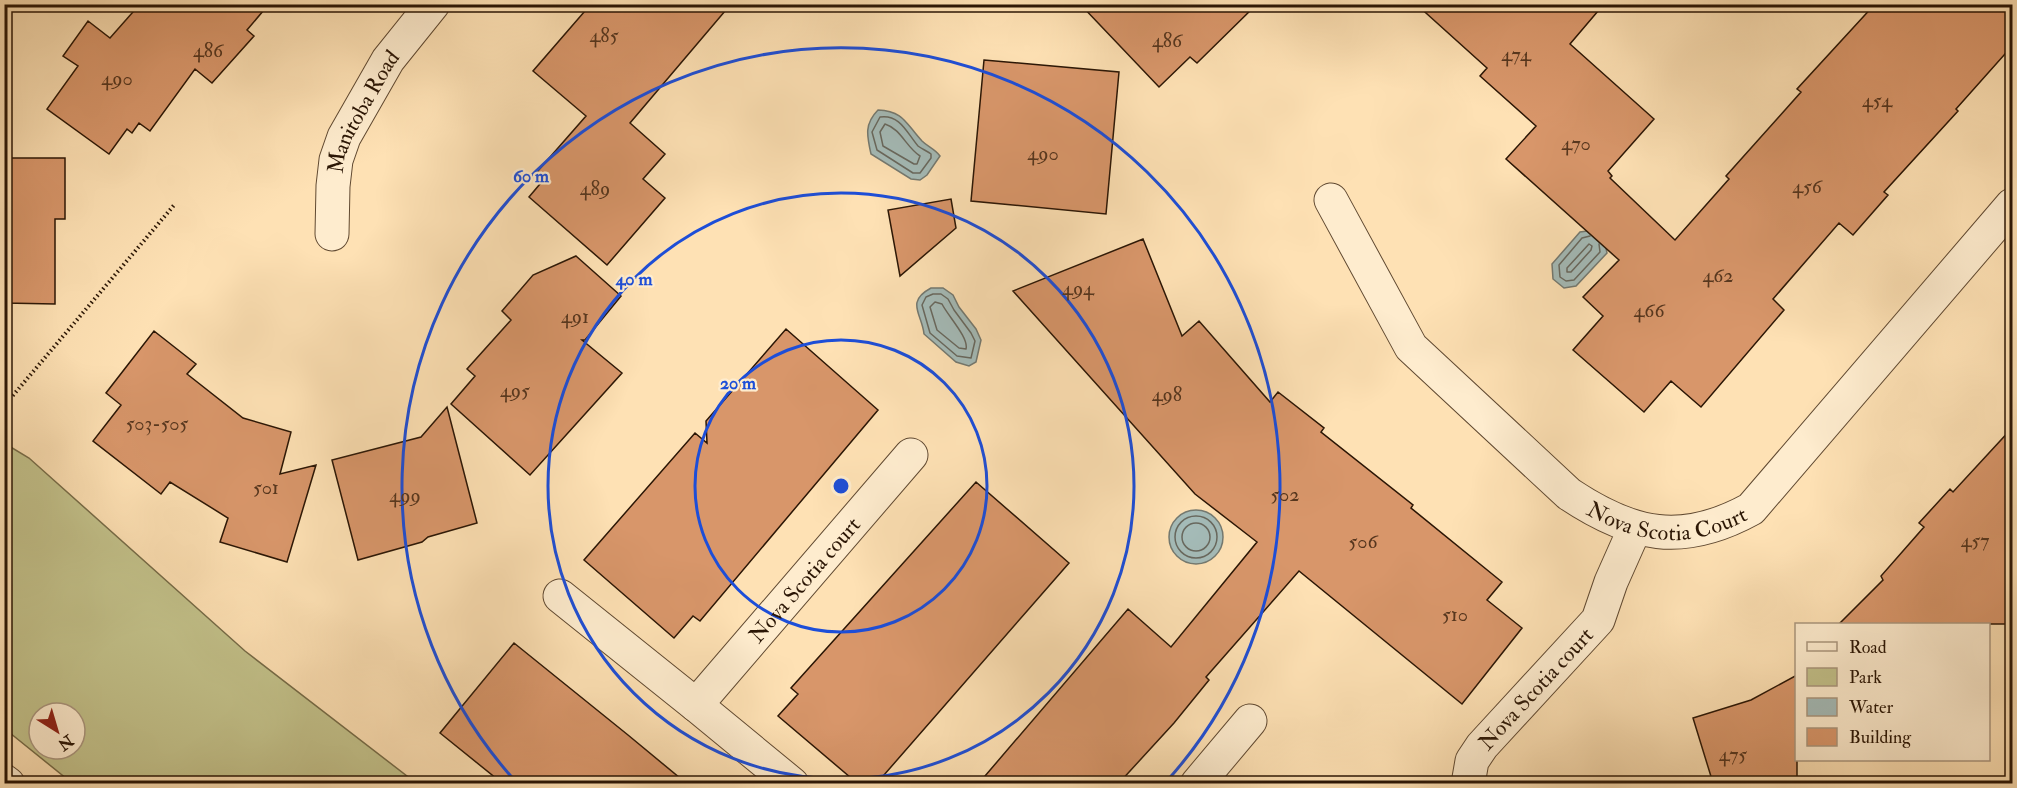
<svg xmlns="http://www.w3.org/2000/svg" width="2017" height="788" viewBox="0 0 2017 788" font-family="'IM FELL Double Pica',serif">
<rect width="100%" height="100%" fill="#fee1b4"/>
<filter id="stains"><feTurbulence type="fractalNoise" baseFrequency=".00333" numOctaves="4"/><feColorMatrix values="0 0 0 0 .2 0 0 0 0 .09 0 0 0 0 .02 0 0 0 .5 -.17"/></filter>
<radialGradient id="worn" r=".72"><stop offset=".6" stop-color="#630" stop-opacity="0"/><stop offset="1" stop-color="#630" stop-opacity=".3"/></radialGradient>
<path fill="#c3c28b" stroke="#776c48" stroke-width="1.5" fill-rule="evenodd" d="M4 443 29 458 245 651 416 783H72L5 729ZM39 713H75V749H39Z"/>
<path fill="#a4bbb8" stroke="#747970" stroke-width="1.5" d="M878 110C904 111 906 124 922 141 928 147 935 149 940 156L927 175 920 180 911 179 871 154C867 136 864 124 878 110Z
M1595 230 1604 239 1607 253 1576 286 1564 288 1553 279 1552 264 1580 232Z
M931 288H943L953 295 959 307 976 329 981 340 976 362 969 366 956 362 924 334C922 314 905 302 931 288Z
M1169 537a27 27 0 1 1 54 0a27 27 0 1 1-54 0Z"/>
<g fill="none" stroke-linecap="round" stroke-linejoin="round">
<path stroke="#68685e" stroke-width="1.5" d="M880 117C900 114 907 133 918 146 922 149 927 151 931 154V158L920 173H913L877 150 872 132Z
M885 124C901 129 906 147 920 156L917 164H914L883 146 880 132Z
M1590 236 1582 238 1559 265 1560 277 1566 281 1574 280 1600 252 1599 244
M1589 244 1592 246 1591 250 1571 272H1567V268Z
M933 294H941L948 299 954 310 971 333 975 341 971 358 957 356 930 333 922 305 926 297Z
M935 302 942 304C948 316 969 338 966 349L959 348 937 330 930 307Z
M1175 537a21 21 0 1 1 42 0a21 21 0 1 1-42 0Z
M1182 537a14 14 0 1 1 28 0a14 14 0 1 1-28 0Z"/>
</g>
<path fill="#d8966a" stroke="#2b1605" stroke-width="1.5" d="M140 4H269L247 30 254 36 212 83 195 69 150 131 139 123 132 133 127 129 109 154 47 109 78 66 63 56 88 21 110 38Z
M591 4H731L630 123 665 154 643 179 665 198 607 265 529 197 545 178 537 172 586 116 533 71Z
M1080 4H1257L1197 63 1190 57 1159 87Z
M1416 4H1604L1570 44 1654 119 1608 171 1612 176 1610 178 1675 240 1729 179 1726 176 1801 92 1797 89 1875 4H2013V45L1956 109 1958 111 1884 192 1888 195 1853 235 1839 223 1773 299 1784 310 1701 407 1671 381 1644 412 1573 350 1603 316 1583 297 1619 260 1506 159 1536 126 1480 76 1487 68Z
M984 60 1119 72 1106 214 971 201Z
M4 158H65V219H55V304L4 303Z
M951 199 956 228 900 276 888 210Z
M1143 239 1182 336 1199 321 1270 402 1278 392 1324 428 1321 432 1413 505 1411 508 1502 582 1487 600 1522 628 1462 704 1299 571 1206 677 1209 680 1174 723 1119 783H979L1128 609 1171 647 1257 542 1195 494 1013 291Z
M576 256 621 296 585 340H582L622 373 530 475 451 404 475 376 467 369 511 320 502 311 533 275Z
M786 329 878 410 700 621 693 616 674 638 584 560 695 433 707 443 706 421Z
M154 331 196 364 187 374 243 418 291 432 280 474 316 465 287 562 220 542 228 518 170 482 161 494 93 441 121 405 106 393Z
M447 407 477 523 428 537 422 542 358 560 332 460 421 437Z
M2013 427V624H1839L1883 580 1881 576 1924 527 1919 523 1950 489 1953 492Z
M976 482 1069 563 877 783H857L778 716 798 694 791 688Z
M514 643 628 735 686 783H502L440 733Z
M1797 675V783H1713L1693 718 1751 700Z"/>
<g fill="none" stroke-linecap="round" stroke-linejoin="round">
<defs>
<g id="minor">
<path id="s1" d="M1331 200 1411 347 1569 494C1632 536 1682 547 1751 509L2012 205"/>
<path id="s2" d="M332 234 333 186 336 160 344 137 388 60 433 4"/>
<path d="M560 596 696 705"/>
<path d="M4 781 8 784"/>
<path id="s3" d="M792 784 696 705 911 455"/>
<path d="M1197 784 1250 721"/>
<path id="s4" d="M1468 784 1472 761 1482 746 1598 620 1611 582 1635 528"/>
</g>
</defs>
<use href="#minor" stroke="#604931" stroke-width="35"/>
<path stroke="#2b1605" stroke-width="4" stroke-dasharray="1.5 3" stroke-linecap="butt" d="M4 406 175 204"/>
<use href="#minor" stroke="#feecce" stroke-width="33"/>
</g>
<g fill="none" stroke="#1d4ed8" stroke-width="3">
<circle cx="841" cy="486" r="146"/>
<circle cx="841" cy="486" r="293"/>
<path d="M517 783A439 439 0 1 1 1165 783"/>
</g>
<g text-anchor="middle" stroke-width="4.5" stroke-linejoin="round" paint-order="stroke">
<g font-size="20" fill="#56361e">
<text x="604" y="42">485</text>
<text x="1167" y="47">486</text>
<text x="208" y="57">486</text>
<text x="1516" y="61">474</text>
<text x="117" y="85">490</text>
<text x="1877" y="107">454</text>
<text x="1576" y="150">470</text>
<text x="1043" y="160">490</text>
<text x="1807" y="193">456</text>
<text x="595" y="195">489</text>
<text x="1718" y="282">462</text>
<text x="1078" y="295">494</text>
<text x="1649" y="317">466</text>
<text x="575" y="323">491</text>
<text x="515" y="397">495</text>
<text x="1167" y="401">498</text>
<text x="157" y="430">503-505</text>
<text x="266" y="494">501</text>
<text x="1285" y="501">502</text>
<text x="405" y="502">499</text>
<text x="1975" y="547">457</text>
<text x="1363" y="548">506</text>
<text x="1455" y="621">510</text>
<text x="1733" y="761">475</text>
</g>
<g font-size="22" fill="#2b1605" stroke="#feecce">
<text dy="8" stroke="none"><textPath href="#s2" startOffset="129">Manitoba Road</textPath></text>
<text dy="8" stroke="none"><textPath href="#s1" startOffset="489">Nova Scotia Court</textPath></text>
<text dy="8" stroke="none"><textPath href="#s3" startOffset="290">Nova Scotia court</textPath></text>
<text dy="8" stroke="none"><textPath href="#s4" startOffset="120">Nova Scotia court</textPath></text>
</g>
</g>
<circle cx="841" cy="486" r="9" fill="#1d4ed8" stroke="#feecce" stroke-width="3"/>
<g font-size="18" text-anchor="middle" font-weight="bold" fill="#1d4ed8" stroke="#feecce" stroke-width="4.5" stroke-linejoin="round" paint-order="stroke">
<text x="531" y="182">60 m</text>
<text x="634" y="285">40 m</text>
<text x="738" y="389">20 m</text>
</g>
<rect width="2017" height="788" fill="none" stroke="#fee1b4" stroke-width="24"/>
<rect x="6" y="6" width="2005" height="776" fill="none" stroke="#2b1605" stroke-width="3"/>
<rect x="12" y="12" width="1993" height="764" fill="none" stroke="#2b1605" stroke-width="1.5"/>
<rect x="1795" y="623" width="195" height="138" fill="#feecce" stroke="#aa967e" stroke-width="1.5"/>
<rect x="1807" y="642" width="30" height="9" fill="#feecce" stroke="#aa967e" stroke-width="1.5"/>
<text x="1849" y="653" font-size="18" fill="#2b1605">Road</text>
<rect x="1807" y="668" width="30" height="18" fill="#c3c28b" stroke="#aa967e" stroke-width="1.5"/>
<text x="1849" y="683" font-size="18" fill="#2b1605">Park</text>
<rect x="1807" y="698" width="30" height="18" fill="#a4bbb8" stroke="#aa967e" stroke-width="1.5"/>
<text x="1849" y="713" font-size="18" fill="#2b1605">Water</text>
<rect x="1807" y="728" width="30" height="18" fill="#d8966a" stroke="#aa967e" stroke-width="1.5"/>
<text x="1849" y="743" font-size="18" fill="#2b1605">Building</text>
<g transform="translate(57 731) rotate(143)"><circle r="28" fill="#feecce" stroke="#aa967e" stroke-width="1.5"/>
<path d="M0-4.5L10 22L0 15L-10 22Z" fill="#8f2418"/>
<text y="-9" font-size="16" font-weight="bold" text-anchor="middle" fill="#2b1605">N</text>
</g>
<rect width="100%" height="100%" filter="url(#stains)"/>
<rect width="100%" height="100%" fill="url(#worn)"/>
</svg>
